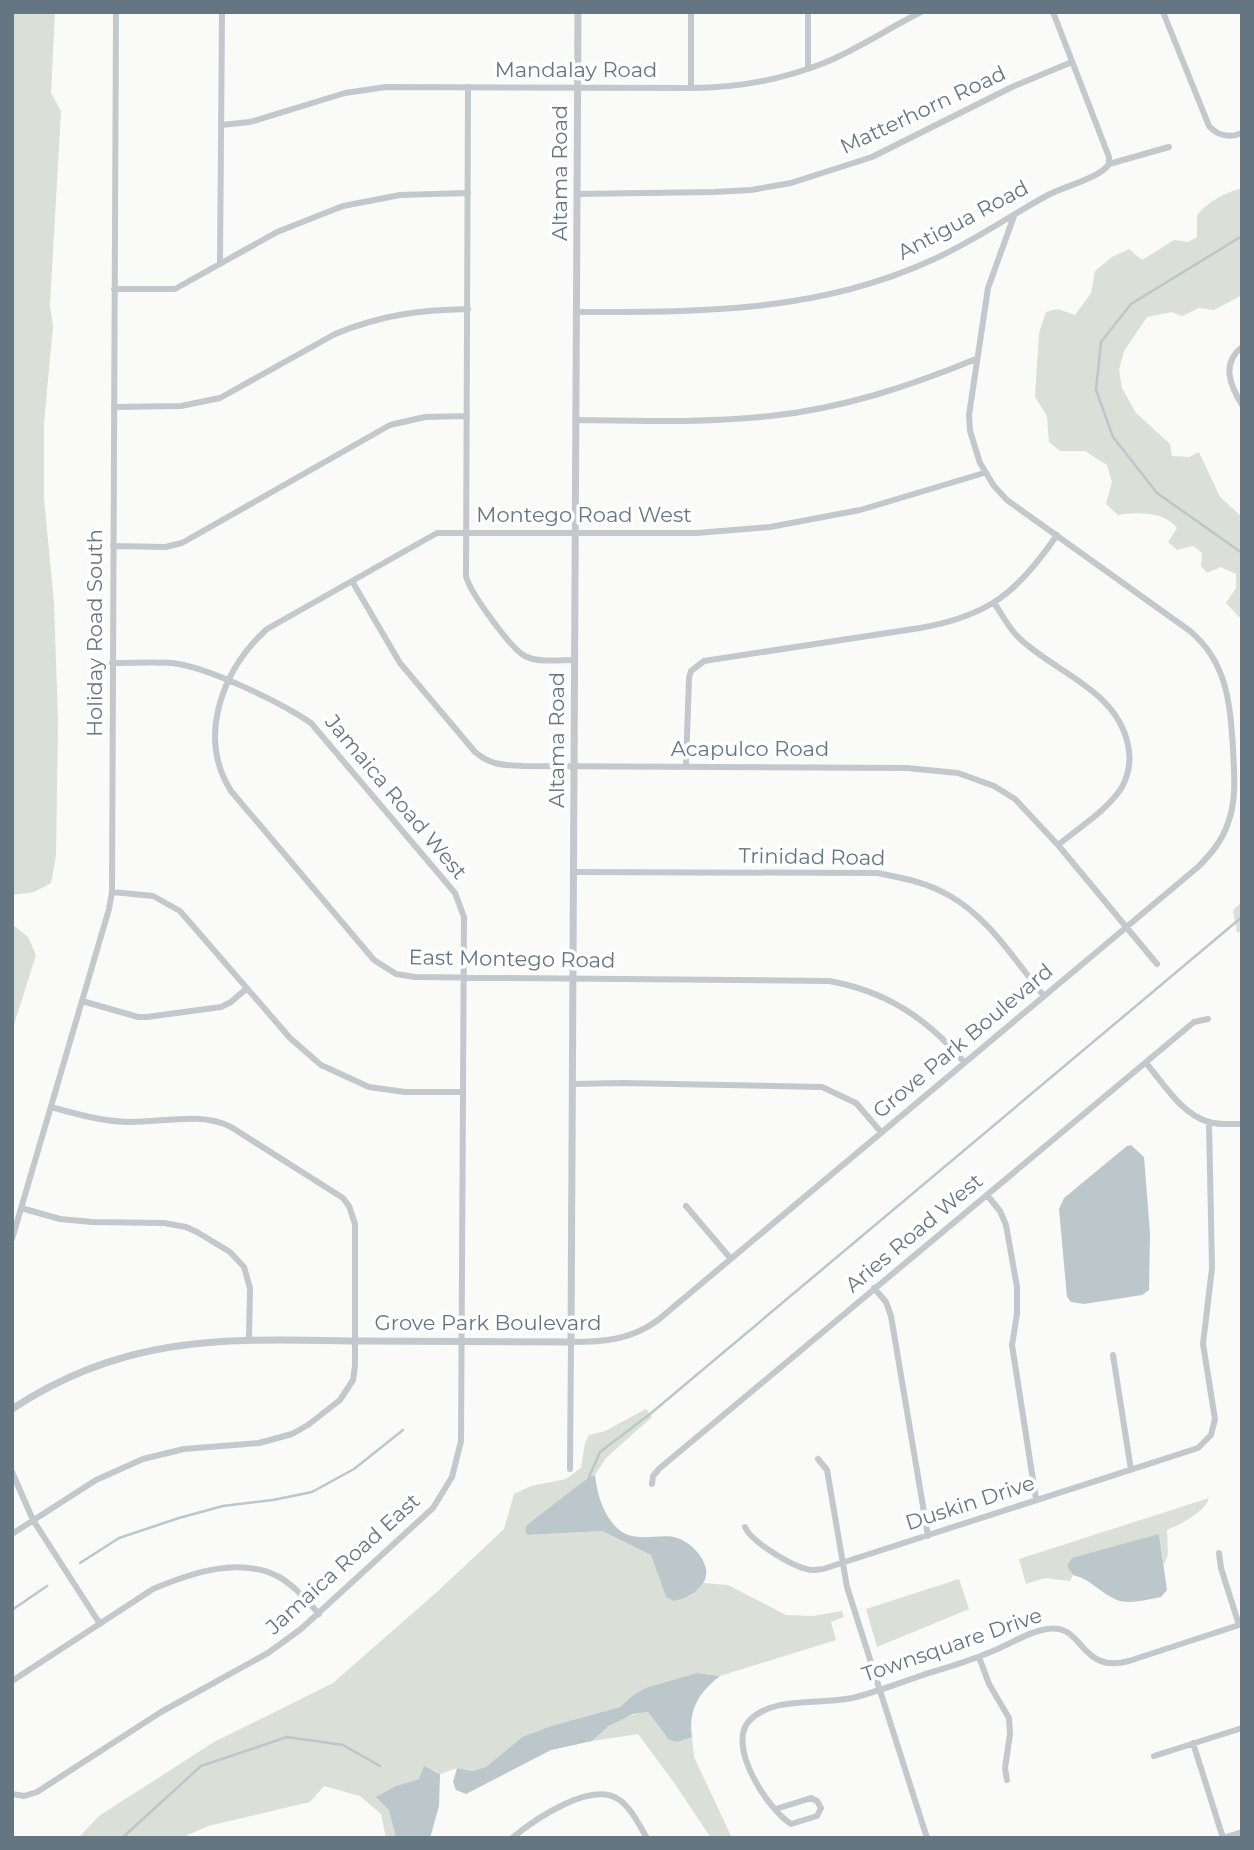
<svg xmlns="http://www.w3.org/2000/svg" width="1254" height="1850" viewBox="0 0 1254 1850" font-family="Montserrat,sans-serif">
<rect width="100%" height="100%" fill="#fafaf8"/>
<path fill="#dadfd7" d="M12 12H55L51 93 61 111 50 306 53 326 44 423V498L54 603 58 720 56 856 51 883 34 892 12 895Z
M1242 188V295L1214 310 1199 308 1182 316 1172 312 1147 317 1124 351 1119 370 1122 388 1136 413 1170 444 1172 456 1189 457 1199 452 1220 497 1242 517V616L1239 617 1226 603 1236 588V574L1221 567 1207 573 1201 566 1202 553 1193 546 1177 550 1168 542 1177 528C1164 511 1137 512 1118 515L1106 504 1112 482 1107 465 1085 451H1060L1049 442 1047 416 1035 397 1039 333 1046 312 1058 309 1075 315 1091 293 1095 271 1112 257 1129 249 1142 260 1174 240 1188 242 1197 237V215C1208 202 1224 193 1242 188Z
M1242 902V930L1237 933 1233 910Z
M12 924 28 937 36 955 12 1031Z
M646 1409 652 1417 606 1458 595 1475 588 1477 527 1535 602 1531 651 1555 666 1597 690 1596 704 1583 728 1585 786 1615 813 1616 842 1611 844 1617 831 1622 836 1640 720 1676 697 1673 632 1696 620 1707 551 1726 522 1737 486 1767 472 1771 457 1768 440 1774 434 1770 419 1779 396 1786 389 1809 396 1838H386L381 1814 360 1796 324 1786 310 1802 208 1826 181 1838H78L99 1816 214 1742 333 1683 438 1591 504 1529 514 1494 531 1486 566 1479 581 1468 585 1443 589 1435 605 1431Z
M1209 1498C1205 1512 1181 1524 1167 1530L1168 1554 1164 1565 1159 1534 1067 1566 1073 1575 1070 1581 1045 1578 1026 1584 1019 1559Z
M959 1579 969 1609 877 1647 866 1609Z
M648 1712 669 1740 678 1742 692 1737 694 1757 732 1838H711L675 1784 638 1734 592 1741C609 1725 625 1714 648 1712Z"/>
<path fill="#bbc7cb" d="M1131 1145 1144 1157 1150 1233 1149 1290 1142 1295 1084 1304 1071 1302 1067 1297 1059 1209 1064 1198 1127 1146Z
M595 1475C597 1494 603 1515 618 1529 636 1545 662 1531 680 1539 696 1546 716 1569 701 1586 693 1595 686 1598 674 1601L666 1597 651 1555 602 1531 527 1535 525 1530 527 1525 589 1477Z
M1159 1534 1167 1590 1161 1597C1148 1599 1130 1605 1117 1600 1100 1593 1091 1579 1073 1575L1067 1566 1072 1558Z
M697 1673 720 1676C699 1692 688 1710 692 1737L678 1742 669 1740 648 1712 633 1714 609 1726 592 1741 551 1750 466 1794 456 1790 453 1782 457 1768 472 1771 486 1767 522 1737 551 1726 620 1707 632 1696 646 1688Z
M424 1766 440 1774 439 1806 430 1838H396L389 1810 376 1797 396 1786 419 1779Z"/>
<g fill="none" stroke-linecap="round" stroke-linejoin="round">
<path stroke="#bbc7cb" stroke-width="2.5" d="M1242 236 1131 304 1101 342 1096 390 1113 437 1157 493 1242 553
M589 1477 600 1452 650 1414 1242 917
M80 1563 119 1538 179 1518 223 1506 273 1500 312 1492 354 1469 403 1430
M12 1610 47 1586
M122 1838 201 1766 287 1737 343 1745 380 1766"/>
<path stroke="#c3c8cc" stroke-width="6" d="M691 12V88
M1053 12 1109 157V164
M1163 12 1209 126C1218 136 1230 138 1242 133
M808 69V12
M468 87 466 576C469 591 511 649 525 656 538 663 560 660 575 660
M221 125 250 122 345 93 386 87 691 88C737 88 781 80 824 63 858 49 889 28 921 12
M1109 164 1169 147
M577 194 714 192 751 190 791 183 872 157 1012 87 1072 62
M220 264 222 12
M114 289H175L277 232 343 206 400 195 468 193
M577 312C700 312 817 313 932 260 973 242 1009 216 1048 195 1063 187 1102 177 1109 164
M1242 347C1221 364 1230 385 1242 405
M114 407 181 406 220 398 335 334C381 315 419 310 468 309
M576 420C641 421 706 423 770 416 841 409 910 386 976 359
M113 546 165 547 182 543 390 425 425 417 467 416
M352 581 400 663 475 752C490 765 503 765 522 766L907 768 958 773 994 786 1015 799 1058 845 1157 964
M994 603C1002 614 1009 629 1019 638 1056 673 1117 690 1128 745 1131 759 1129 774 1122 787 1108 810 1078 828 1058 845
M686 766 689 678 691 671 704 661 920 628C989 616 1018 592 1057 535
M574 872 877 873C902 878 927 882 950 896 989 918 1016 962 1044 996
M112 892 153 896 180 911 290 1038 321 1065 369 1087 405 1092H463
M82 1001 138 1017H147L221 1007 231 1002 247 988
M964 1062C928 1019 886 991 829 981L415 977 396 974 374 960 231 791C197 737 222 670 267 629L437 533H697L770 527 860 510 984 473
M1146 1063C1164 1084 1181 1114 1209 1122 1219 1125 1231 1124 1242 1124
M572 1084 622 1083 822 1087 856 1103 881 1132
M987 1195 1000 1211 1006 1225 1017 1287V1314L1012 1345 1036 1499
M686 1206 731 1259
M21 1208 60 1219 92 1222 164 1223 186 1227 197 1232 230 1252 244 1267 250 1288 249 1340
M12 1239 109 909 112 892 116 12
M874 1288 886 1302 891 1316 928 1536
M1113 1355 1131 1470
M818 1459 827 1470 847 1587 927 1838
M570 1469 571 1342C604 1342 631 1340 658 1320L1198 867C1211 854 1222 841 1228 823 1237 799 1234 773 1233 748 1230 703 1227 662 1190 631L1007 500 994 486 980 463 970 431 969 415 988 288 1014 216
M12 1472 33 1520 100 1624
M652 1484 653 1476 660 1468 1194 1022 1208 1019
M745 1527C751 1542 796 1569 812 1570 816 1570 820 1569 823 1569L1198 1448 1211 1435 1215 1419 1203 1344 1212 1268 1209 1122
M12 1534 96 1480 143 1459 184 1449 259 1443 292 1434 308 1425 340 1400 353 1380 355 1366V1224L349 1206 343 1198 231 1127C200 1111 161 1123 127 1122 101 1121 76 1114 51 1107
M1219 1553 1221 1568 1239 1625
M979 1657 989 1684 1009 1718 1010 1734 1005 1768 1007 1780
M12 1681 153 1589C191 1573 240 1556 279 1577 295 1586 307 1601 319 1614
M1193 1743 1223 1838 1242 1832
M1154 1756 1242 1728
M12 1794 24 1796 37 1792 161 1712 268 1653 301 1629 433 1508 452 1477 461 1441 464 917 455 893 311 723C280 702 208 667 172 663 152 662 132 663 112 663
M776 1809 811 1798 817 1801 821 1808 817 1816 791 1824C768 1810 725 1744 750 1720 774 1696 820 1705 852 1698 876 1692 899 1683 923 1675 945 1668 967 1662 988 1653 1008 1646 1026 1632 1047 1629 1084 1622 1079 1675 1129 1661L1242 1624
M512 1838C534 1820 590 1781 618 1799 631 1807 639 1825 647 1838"/>
<path stroke="#c3c8cc" stroke-width="7" d="M12 1409C127 1333 228 1339 359 1341 430 1341 500 1342 571 1342L578 12"/>
</g>
<g text-anchor="middle" stroke-width="7" stroke-linejoin="round" paint-order="stroke">
<g font-size="21" fill="#657683" stroke="#fff">
<text x="576" y="77">Mandalay Road</text>
<text transform="translate(923 110) rotate(-25)" y="7">Matterhorn Road</text>
<text transform="translate(560 173) rotate(-90)" y="7">Altama Road</text>
<text transform="translate(963 220) rotate(-28)" y="7">Antigua Road</text>
<text x="584" y="522">Montego Road West</text>
<text transform="translate(95 633) rotate(-90)" y="7">Holiday Road South</text>
<text transform="translate(557 740) rotate(-90)" y="7">Altama Road</text>
<text x="750" y="756">Acapulco Road</text>
<text transform="translate(396 797) rotate(50)" y="7">Jamaica Road West</text>
<text transform="translate(812 857) rotate(1)" y="7">Trinidad Road</text>
<text transform="translate(512 959) rotate(1)" y="7">East Montego Road</text>
<text transform="translate(963 1041) rotate(-40)" y="7">Grove Park Boulevard</text>
<text transform="translate(914 1233) rotate(-40)" y="7">Aries Road West</text>
<text x="488" y="1330">Grove Park Boulevard</text>
<text transform="translate(970 1503) rotate(-18)" y="7">Duskin Drive</text>
<text transform="translate(343 1564) rotate(-42)" y="7">Jamaica Road East</text>
<text transform="translate(952 1645) rotate(-19)" y="7">Townsquare Drive</text>
</g>
</g>
<rect width="1254" height="1850" fill="none" stroke="#657683" stroke-width="28"/>
</svg>
